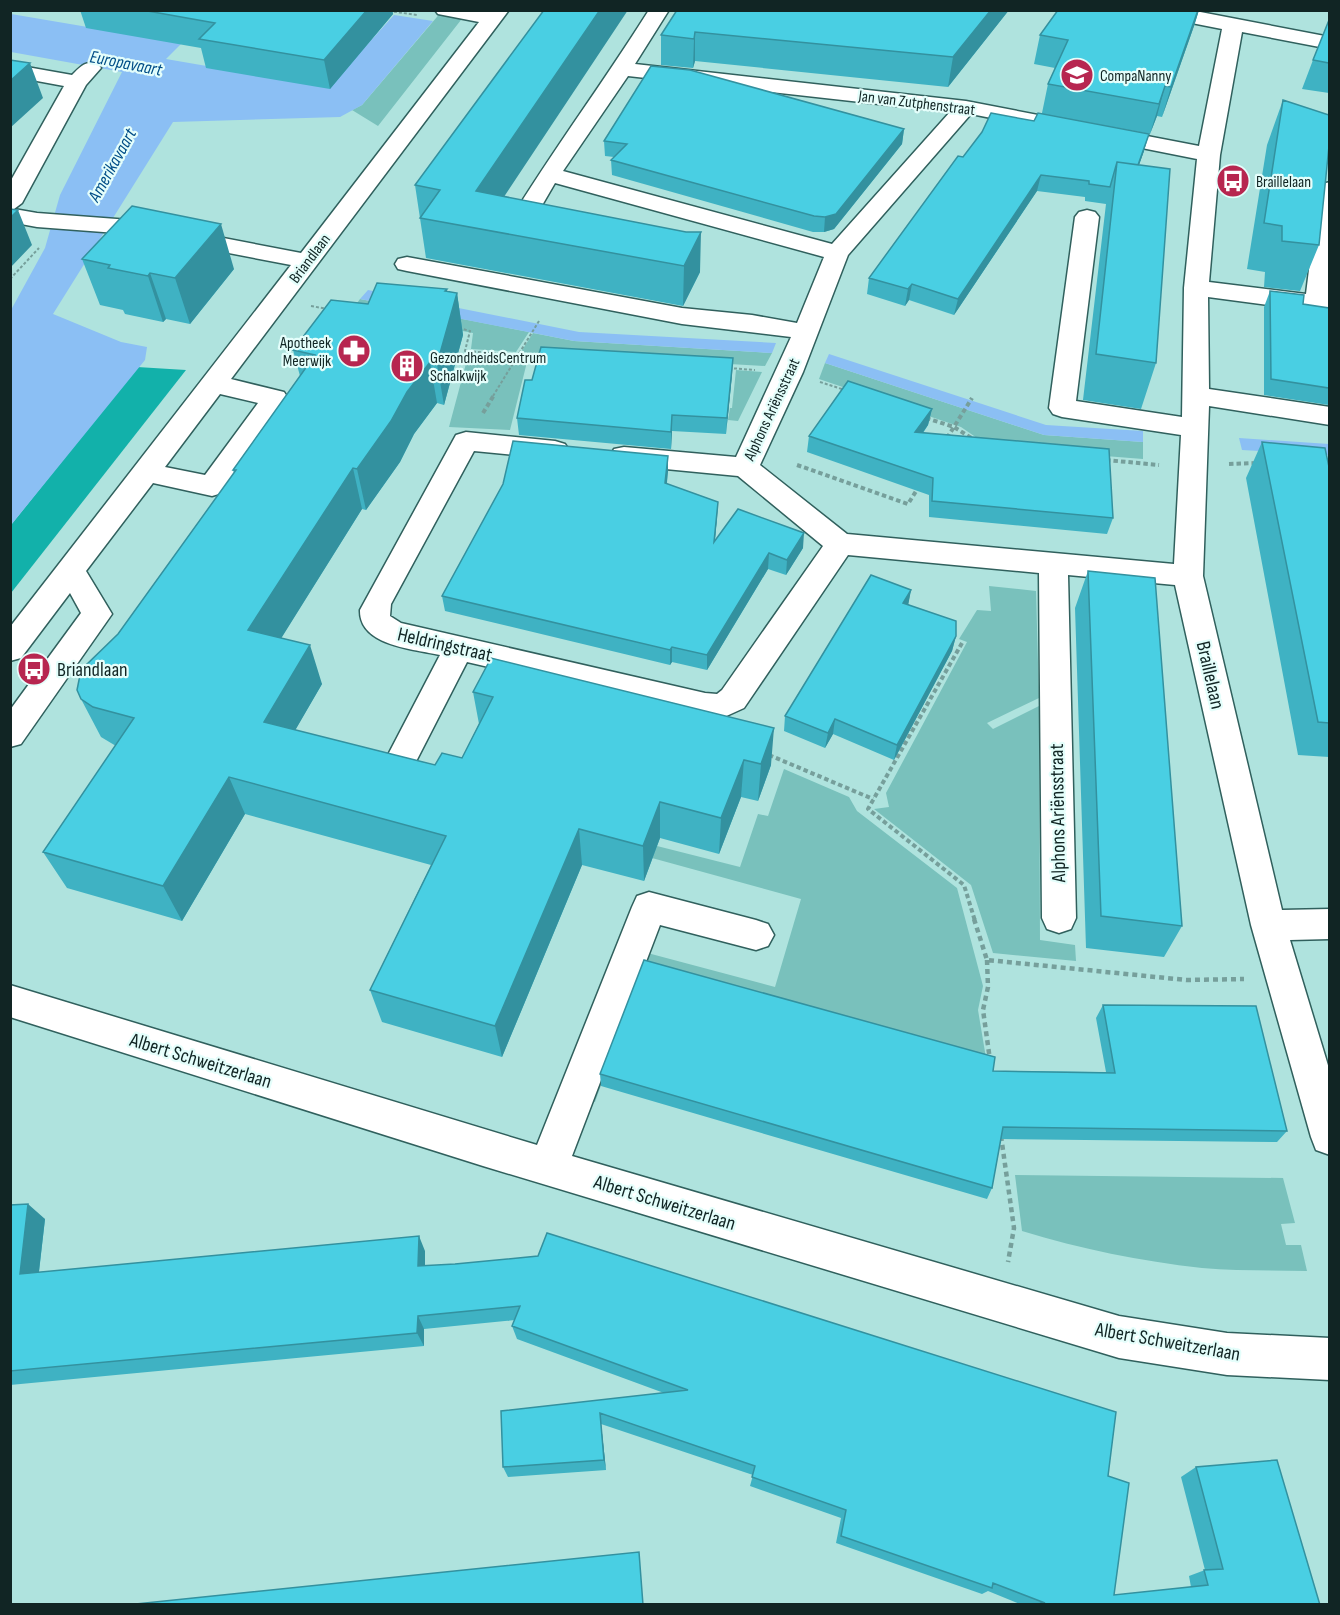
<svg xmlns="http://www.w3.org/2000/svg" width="1340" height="1615" viewBox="0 0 1340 1615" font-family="'Sofia Sans Condensed',sans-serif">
<rect width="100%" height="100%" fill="#afe3de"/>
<path fill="#79c1bc" d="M442 11H468L378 126 352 110 362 105Z
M360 299 529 332 516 352 471 349 473 333 352 310Z
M533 333 574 341 772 353 765 366 521 352Z
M468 356 528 358 510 430 449 427Z
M825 363 1044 435 1143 442V459L990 447 961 427 819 379Z
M736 370 762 372 738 421 728 420 730 408H732Z
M989 586 1036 591 1039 698 987 723 993 729 1039 706 1040 940 1075 945 1076 961 993 953 971 885 874 809 889 807 886 793 967 642 959 639 977 610 991 611Z
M784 769 849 797 857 811 957 888 983 986 978 1010 986 1058 619 1035 595 1102 590 1101 640 951 775 987 801 899 652 858 657 846 740 867 758 814 768 816Z
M1015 1175 1283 1178 1295 1223 1281 1224 1286 1245H1301L1307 1271C1272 1270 1236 1271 1202 1268 1140 1261 1081 1249 1022 1231Z"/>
<path fill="#12b1aa" d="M137 367 186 370 11 593V525Z"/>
<path fill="#8bbff4" d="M11 14 182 43 166 59 329 87 394 15 433 21 362 105 340 117 173 122 53 314 121 342 147 347 145 360 11 525V310L45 248 60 195 122 72 11 52Z
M368 290 579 332 776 343 772 353 574 341 360 299Z
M829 354 1046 425 1143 431V442L1044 435 825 363Z
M1239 438 1329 444V455L1242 450Z"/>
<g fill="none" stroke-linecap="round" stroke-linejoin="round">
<defs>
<path id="minor" d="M435 10H509L231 379 284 392 288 398 222 493 212 496 153 483 86 571 112 614 21 744 10 747V710L81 613 70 593 21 658 10 661V627L291 265 130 234 37 227 10 222V182L64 86 10 76V64L72 75C81 66 86 60 98 64L101 68 86 85 22 203 14 209 37 213 130 220 301 253 479 22 438 14ZM220 394 258 403 205 475 165 467Z
M649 10H669L635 64 966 101 1199 146 1222 29 1156 16 1149 14 1146 10H1190L1330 37V49L1242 32 1220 155 1209 282 1306 294 1319 189 1322 184 1330 182V313L1208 297 1209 389 1330 407V425L1209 406 1203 576 1282 910 1330 909V939L1290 940 1330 1072V1155L1316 1150 1311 1137 1251 925 1175 585 1068 575 1076 918 1071 929 1059 933 1047 929 1042 918 1039 573 848 555 744 708 722 718 705 717 467 662 405 783 394 787 383 783 378 774 440 655C414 649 359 646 360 610L456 435 466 432 555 441 565 444 569 450 565 456 555 459 474 451 391 604 390 616 401 623 705 693 717 694 722 690 823 546 738 476 624 465 614 463 610 456 614 449 624 447 736 457 791 337 682 324 407 271 398 269 395 264 398 259 407 257 682 308 752 315 797 323 824 257 555 183 530 226 537 228 541 233 537 238C527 241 518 238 508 235L504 230C549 155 602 85 649 10ZM628 76 950 112 832 244 563 171ZM971 114 1197 159 1184 288 1182 417 1076 401 1099 217 1095 212 1087 210 1079 212 1075 217 1049 408 1053 414 1062 417 1181 435 1174 564 847 534 760 465 803 372 848 255Z
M649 892 756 920 768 924 774 935 768 946 756 950 660 925 572 1156 1119 1316 1227 1333 1330 1338V1380L1227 1375 1119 1358 483 1166 10 1017V985L537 1145 632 907 637 896Z"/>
</defs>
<use href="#minor" stroke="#30605d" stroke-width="3"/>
<path stroke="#769f9b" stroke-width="2" stroke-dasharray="3 2" stroke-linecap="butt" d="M389 11 417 15
M10 279 39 248
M311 306 328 309
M459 328 470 331 465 351 542 357
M729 368 755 370
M820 382 845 390
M493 396 539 321"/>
<path stroke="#769f9b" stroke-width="4" stroke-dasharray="4.5 3" stroke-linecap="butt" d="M483 413 494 395
M926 418 954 427 973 439
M947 438 972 398
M1106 460 1159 465
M1229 464 1257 463
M797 465 908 504 918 488
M962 643 868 809 964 885 975 921
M769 755 873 799"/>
<path stroke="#769f9b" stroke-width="4.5" stroke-dasharray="5 4" stroke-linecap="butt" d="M974 919 987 960 1186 980 1244 979
M987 960 988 987 983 1010 990 1060
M1001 1136 1014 1228 1008 1262"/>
<use href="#minor" fill="#fff" fill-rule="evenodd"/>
</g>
<path fill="#3fb2c3" d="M80 10H392L393 14 330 89 206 68 201 48 86 28Z
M677 10H1009L948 87 695 61 693 68 661 65V35Z
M1058 10H1199L1194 26 1162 117 1157 116 1150 134 1074 120 1144 151 1139 165 1156 363 1141 409 1083 400 1106 204 1085 201V197L1037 191 954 315 909 300 905 306 867 294 869 278 963 157 1034 121 1042 113 1048 84 1055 68 1034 64 1040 35Z
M1329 20V93L1302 89 1313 60Z
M1283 100 1319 245 1300 291 1264 287 1265 272 1247 269 1267 145Z
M904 129 902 144 834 229 824 232H813L612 175 611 160 614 157 605 156 604 141Z
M415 185 503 197 700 272 683 306 426 258Z
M82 259 234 269 190 324 166 319 163 322 125 314 123 310 100 305Z
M1270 291 1303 304 1329 308V405L1264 395V307Z
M447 292 457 293 463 335 444 405 437 403 414 434 400 462 366 510 362 509 281 638 322 684 295 730 435 765 462 758 479 724 473 692 771 765 758 801 741 797 719 854 660 838 644 881 582 865 502 1057 382 1022 370 990 431 865 245 814 182 921 67 888 43 852 116 746 101 737 81 699 118 634 234 473 233 470 300 376 293 350 368 304Z
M732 374 726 434 672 431 671 449 519 435 517 418 532 380Z
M932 409 928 425 923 433 1113 518 1107 534 929 517V495L807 452 809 436Z
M1262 442 1329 467V757L1298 755 1246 478Z
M668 456 667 484 718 502 715 540 803 548 786 575 768 569 707 670 672 662 670 665 445 611 442 596Z
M1088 571 1182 926 1164 957 1086 948 1075 608Z
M911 590 908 604 956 636 952 651 894 760 833 734 825 748 784 731 785 716Z
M1103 1005 1287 1131 1277 1142 1001 1139 992 1188 987 1199 601 1086 600 1074 993 1071 1106 1072 1096 1018Z
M10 1205 45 1219 39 1272 425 1251V1266L1108 1476 1114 1595 1191 1587 1189 1576 1205 1570 1181 1477 1196 1467 1320 1605H1022L988 1591 982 1594 836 1543 841 1518 750 1486 753 1475 601 1424 606 1470 508 1477 503 1467 501 1411 664 1393 517 1339 512 1326 515 1320 424 1329V1346L10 1385Z"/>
<path fill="#33919f" d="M367 10H392L393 14 330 89 324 60Z
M600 10H628L482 230 476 191Z
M991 10H1009L948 87 953 57Z
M1198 10H1199L1194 26 1162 117 1171 87Z
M695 32V61L693 68 694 39Z
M30 63 43 98 10 128V81Z
M1165 86 1157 116 1150 134 1159 104Z
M904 129 902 144 834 229 824 232 825 217Z
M1149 134 1144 151 1124 206 1129 190Z
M1041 175 1037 191 954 315 958 299Z
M18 210 32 245 10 268V218Z
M221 224 234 269 190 324 175 278Z
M701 232 700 272 683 306 684 266Z
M150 273 166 319 163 322 148 276Z
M912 284 909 300 905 306 908 289Z
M447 289 451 316 457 293 463 335 444 405 437 364 445 291Z
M733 358 732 374 726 434 727 418Z
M430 362 437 403 414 434 400 462 366 510 357 469 407 392Z
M932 409 928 425 912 448 915 432Z
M672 415V431L671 449V432Z
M668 456V472L665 499V483Z
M353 468 362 509 262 669 248 630Z
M718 502 717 518 713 558 714 542Z
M804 533 803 548 786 575 787 560Z
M769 553 768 569 707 670V655Z
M911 590 908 606 903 603Z
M956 636 952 651 894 760 897 745Z
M310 645 322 684 278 760 264 722Z
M672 647V662L670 665V650Z
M835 719 833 734 825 748 828 733Z
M774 728 771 765 758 801 761 764Z
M744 760 741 797 719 854 721 818Z
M229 777 245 814 182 921 163 886Z
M660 802V838L644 881 643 846Z
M579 829 582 865 502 1057 495 1026Z
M28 1204 45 1219 37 1288 20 1274Z
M419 1236 425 1251V1280L418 1266Z
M418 1316 424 1329V1346L417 1333Z
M600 1413 601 1424 606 1470 604 1460Z"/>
<path fill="#49cfe3" stroke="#33919f" stroke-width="1.5" d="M142 10H367L324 60 199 39 215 23Z
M544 10H600L476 191 686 232H701L684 266 420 218 440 190 415 185Z
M677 10H991L953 57 695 32 694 39 661 35Z
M1058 10H1198L1171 87 1165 86 1159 104 1048 84 1068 40 1040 35Z
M1329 20V63L1313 60Z
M10 60 30 63 10 81Z
M651 66 690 70 904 129 836 214 825 217 814 216 611 160 627 144 604 141Z
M1283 100 1329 115V146L1319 245 1282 241V226L1264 223Z
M991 113 1034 121 1038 113 1149 134 1138 165 1117 162 1110 187 1089 184V181L1041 175 958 299 912 284 908 289 869 278 958 156 963 157 982 132Z
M1117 162 1170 169 1156 363 1096 354Z
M132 206 221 224 175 278 150 273 148 276 108 268 110 265 82 259Z
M10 209 18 210 10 218Z
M377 283 447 289 445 291 457 293 437 364 430 362 407 392 391 421 357 469 353 468 248 630 310 645 264 722 435 765 442 753 462 758 493 697 473 692 491 658 774 728 761 764 744 760 721 818 660 802 643 846 579 829 495 1026 370 990 446 836 229 777 163 886 43 852 134 718 93 707 81 699 77 690 81 670 118 634 236 470H233L315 355 293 350 331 300 368 304Z
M1270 291 1304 295 1303 304 1329 308V388L1271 379Z
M541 347 733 358 727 418 672 415 671 432 517 418 525 380H532Z
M848 381 932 409 915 432 1109 449 1113 518 932 501 933 478 809 436Z
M513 441 668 456 665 483 718 502 714 542 738 509 804 533 787 560 769 553 707 655 672 647 670 650 442 596 503 484Z
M1262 442 1325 448 1329 467V723L1318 722Z
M1088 571 1155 578 1182 926 1101 916Z
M871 575 911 590 903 603 956 621V636L897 745 835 719 828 733 785 716Z
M644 960 995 1057 993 1071 1115 1073 1103 1005 1256 1006 1287 1131 1003 1127 992 1188 600 1074Z
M28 1204 20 1274 419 1236 418 1266 455 1264 538 1256 547 1233 1116 1412 1108 1476 1129 1483 1114 1595 1208 1585 1204 1570 1223 1569 1196 1467 1277 1460 1320 1605H1045L1042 1603H1045L993 1583 992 1588 841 1536 846 1510 752 1477 755 1466 600 1413 604 1460 503 1467 501 1411 688 1390 512 1326 520 1306 418 1316 417 1333 10 1371V1205Z
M639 1552 643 1605H126Z"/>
<defs>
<symbol id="school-disc" viewBox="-11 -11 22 22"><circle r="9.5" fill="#b72650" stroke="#e4fefb"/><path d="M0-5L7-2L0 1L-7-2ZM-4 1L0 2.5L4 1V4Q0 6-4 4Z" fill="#fff"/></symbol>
<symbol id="bus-disc" viewBox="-11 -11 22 22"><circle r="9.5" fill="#b72650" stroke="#e4fefb"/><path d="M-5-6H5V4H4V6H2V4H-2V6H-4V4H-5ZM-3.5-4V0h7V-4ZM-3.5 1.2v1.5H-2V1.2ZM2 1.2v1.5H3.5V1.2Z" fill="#fff"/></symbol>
<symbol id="pharmacy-disc" viewBox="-11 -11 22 22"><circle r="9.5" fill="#b72650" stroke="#e4fefb"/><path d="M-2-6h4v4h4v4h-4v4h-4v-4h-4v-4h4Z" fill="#fff"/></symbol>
<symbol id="building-disc" viewBox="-11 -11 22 22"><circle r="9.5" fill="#b72650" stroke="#e4fefb"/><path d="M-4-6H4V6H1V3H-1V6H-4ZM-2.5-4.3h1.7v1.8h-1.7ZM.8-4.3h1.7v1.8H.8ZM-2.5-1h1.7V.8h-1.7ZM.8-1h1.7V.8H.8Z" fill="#fff"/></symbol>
</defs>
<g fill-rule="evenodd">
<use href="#school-disc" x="1058" y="56" width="38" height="38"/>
<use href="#bus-disc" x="1214" y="162" width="38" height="38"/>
<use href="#pharmacy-disc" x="335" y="332" width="38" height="38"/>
<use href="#building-disc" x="388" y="347" width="38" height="38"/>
<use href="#bus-disc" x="15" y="650" width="38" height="38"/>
</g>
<g text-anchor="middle" stroke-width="4.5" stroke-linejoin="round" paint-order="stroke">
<g font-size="16" fill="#112524" stroke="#e4fefb" text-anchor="start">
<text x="1100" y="81">CompaNanny</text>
<text x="1256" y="187">Braillelaan</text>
<text x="331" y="348" text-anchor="end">Apotheek<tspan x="331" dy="18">Meerwijk</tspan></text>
<text x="430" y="363">GezondheidsCentrum<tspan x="430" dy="18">Schalkwijk</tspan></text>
</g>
<g font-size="16" fill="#112524" stroke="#e4fefb">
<text transform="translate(917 102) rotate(7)" y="6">Jan van Zutphenstraat</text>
<text transform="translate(309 258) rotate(-53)" y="6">Briandlaan</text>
<text transform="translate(771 409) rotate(-65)" y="6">Alphons Ariënsstraat</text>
</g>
<g font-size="18" font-style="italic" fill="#004d87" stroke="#e4fefb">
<text transform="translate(126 63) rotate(11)" y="6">Europavaart</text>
<text transform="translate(112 165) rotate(-61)" y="6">Amerikavaart</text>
</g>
<g font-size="20" fill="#112524" stroke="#e4fefb">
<text transform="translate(445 644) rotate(13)" y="7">Heldringstraat</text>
<text transform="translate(1211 675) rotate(77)" y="7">Braillelaan</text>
<text transform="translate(1057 813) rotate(-91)" y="7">Alphons Ariënsstraat</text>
<text transform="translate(201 1060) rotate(17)" y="7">Albert Schweitzerlaan</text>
<text transform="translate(665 1202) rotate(17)" y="7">Albert Schweitzerlaan</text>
<text transform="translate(1168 1341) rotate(10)" y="7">Albert Schweitzerlaan</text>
</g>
<g font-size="20" fill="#112524" stroke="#e4fefb" text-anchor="start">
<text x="57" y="676">Briandlaan</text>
</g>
</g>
<rect width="1340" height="1615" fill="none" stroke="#112524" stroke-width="24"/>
</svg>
